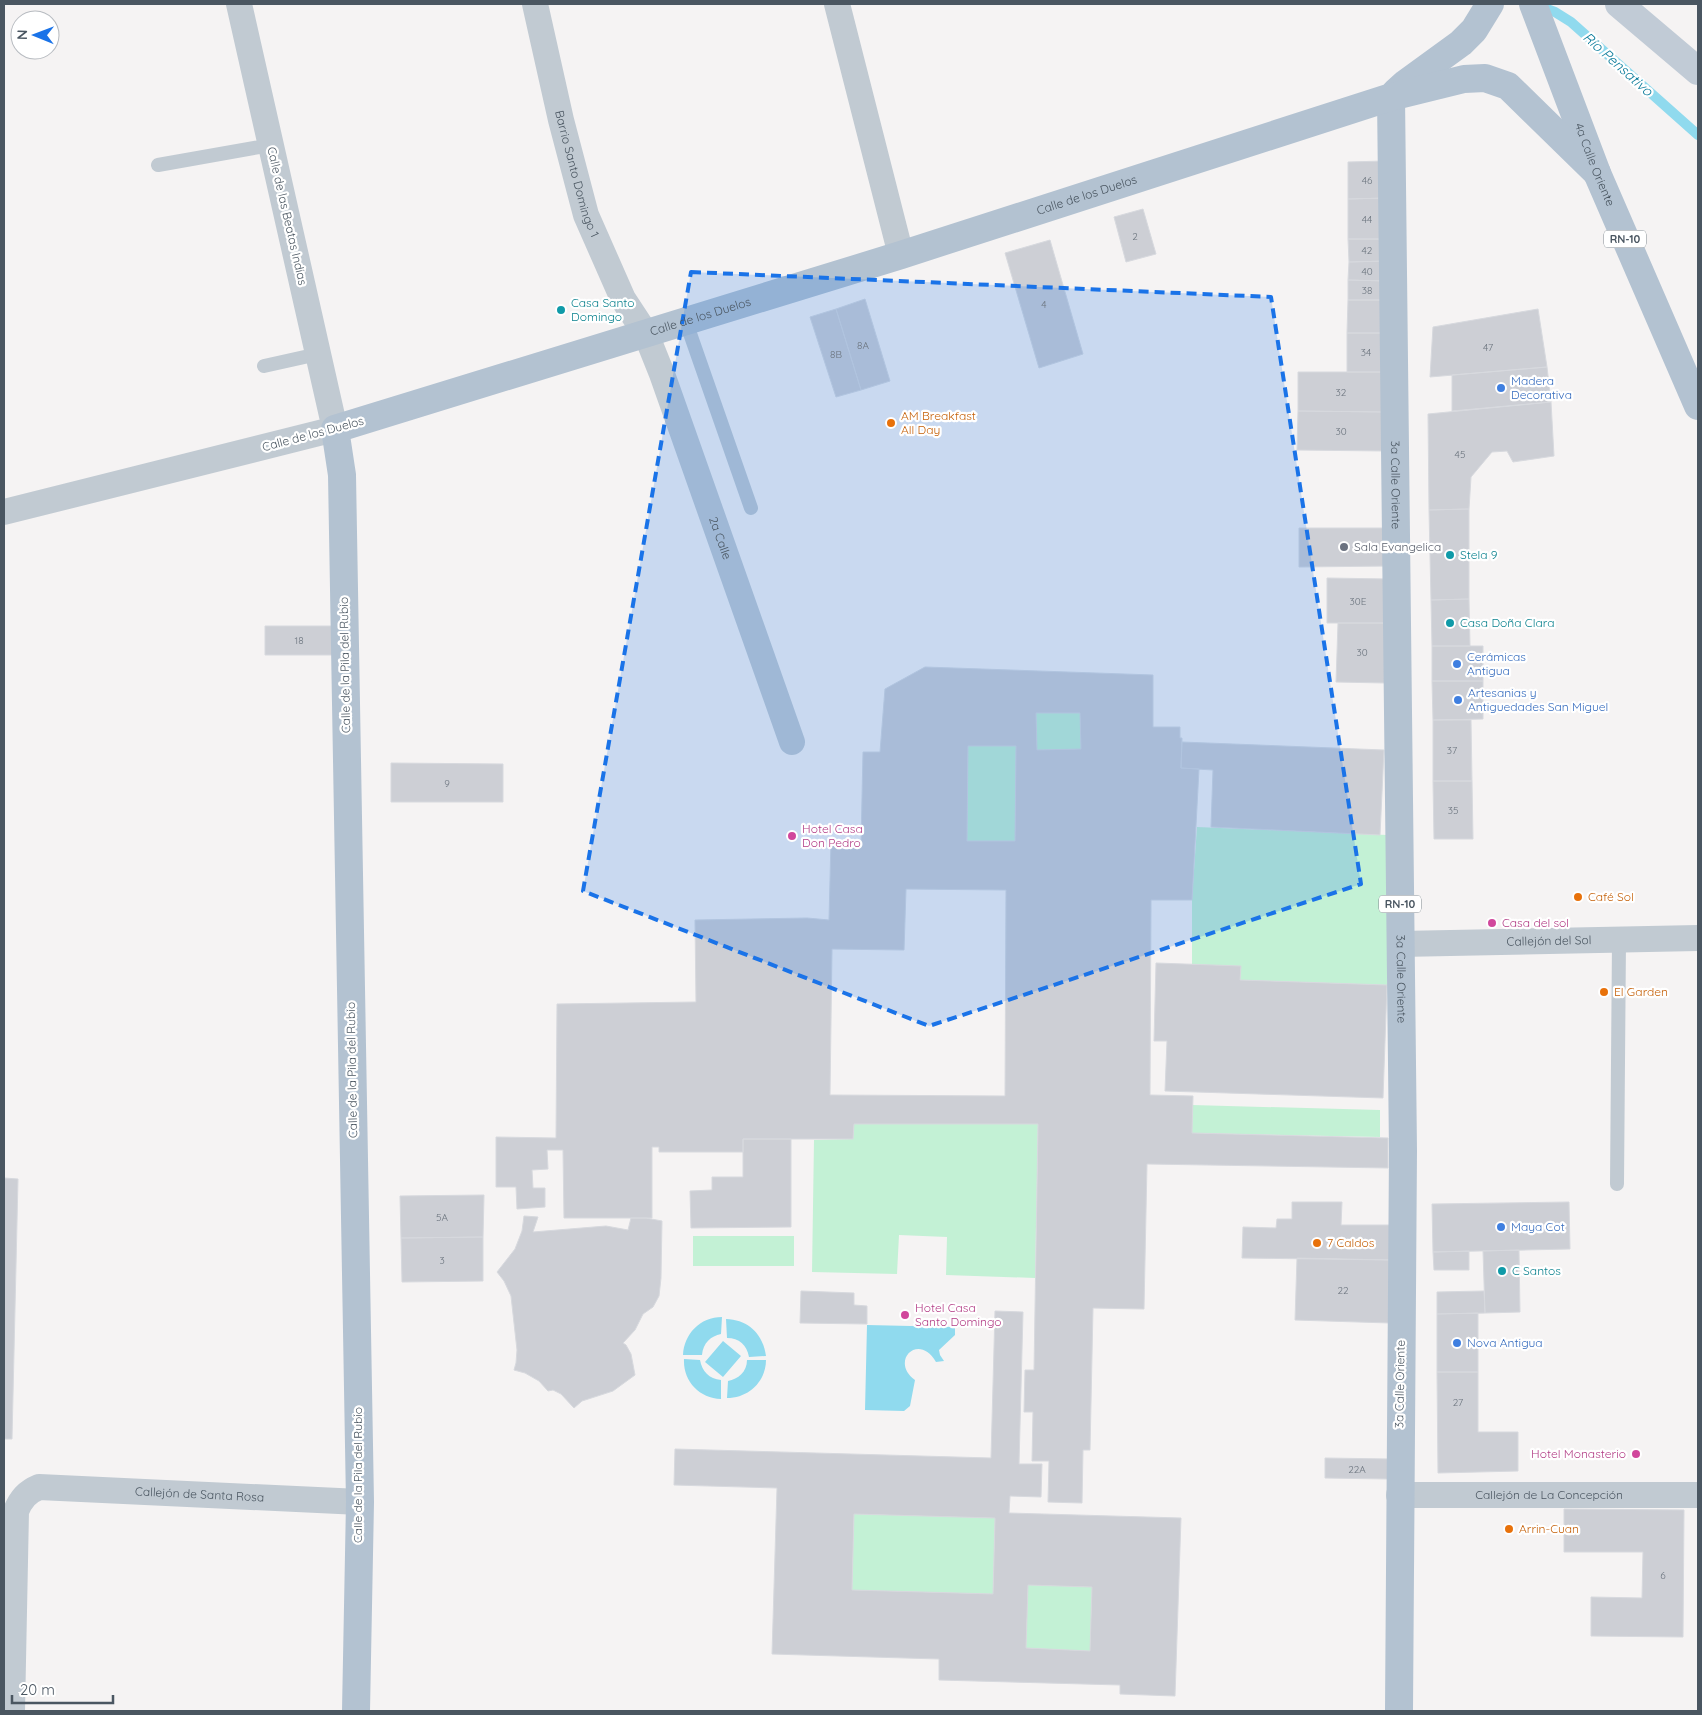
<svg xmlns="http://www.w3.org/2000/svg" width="1702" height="1715" viewBox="0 0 1702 1715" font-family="Quicksand,sans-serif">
<rect width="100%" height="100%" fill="#f5f3f3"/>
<path fill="#c3f1d5" d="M1036 713H1080L1081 749 1037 750Z
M968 746H1016L1015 841H967Z
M1197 827 1387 835V985L1240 980 1241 967 1192 964V900Z
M1192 1105 1380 1110V1137L1192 1133Z
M854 1124H1038L1035 1278 946 1275 947 1237 899 1235 897 1274 812 1272 814 1140 853 1139Z
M693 1236H794V1266H693Z
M854 1514 995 1518 993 1594 852 1590Z
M1028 1585 1092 1587 1090 1651 1026 1648Z"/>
<path fill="#90daee" d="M722 1317 721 1334C711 1336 703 1343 702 1355H683C684 1334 700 1317 722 1317Z
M726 1319C749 1320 763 1334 766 1356L749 1357C747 1345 739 1338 727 1338Z
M867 1325 955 1327V1335L939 1350 940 1355 944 1361 936 1362C919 1332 889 1361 915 1380L910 1406 904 1411 865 1410Z
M723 1341 741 1356 723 1377 705 1362Z
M684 1359 700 1360C702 1371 709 1379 721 1380V1399C699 1398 683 1381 684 1359Z
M747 1360H766C766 1381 749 1398 727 1398L728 1381C738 1379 747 1372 747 1360Z"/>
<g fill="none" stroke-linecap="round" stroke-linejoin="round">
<path stroke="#90daee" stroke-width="10" d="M1539 6 1555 12 1571 22 1698 135"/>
</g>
<path fill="#cdcfd5" stroke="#d7d9de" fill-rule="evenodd" d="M1385 161 1386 198 1348 199V162Z
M1386 198V239H1348V199Z
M1143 209 1156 254 1126 262 1114 217Z
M1348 239H1386V261L1349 262Z
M1050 240 1083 354 1039 368 1005 253Z
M1386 261V281L1348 280 1349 262Z
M1348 280 1386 281V300H1348Z
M865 299 890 381 861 390 836 309Z
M1348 300H1386L1385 333H1347Z
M836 309 861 390 836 397 810 317Z
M1538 309 1547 367 1430 377 1433 327Z
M1347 333H1385V372H1347Z
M1547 367 1551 402 1452 411V375Z
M1298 372H1385V412L1298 411Z
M1551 402 1554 456 1513 462 1507 451 1492 452 1471 477 1469 509 1429 510 1428 414Z
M1298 411 1385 412V451L1297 450Z
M1469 509V599L1431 600 1429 510Z
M1299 528H1389V566L1299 567Z
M1327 578 1388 579V623H1327Z
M1469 599 1470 646H1432L1431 600Z
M1338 623H1388L1386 683 1336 682Z
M265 626H334L333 655H265Z
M1432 646H1483V681H1432Z
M925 667 1153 675V727H1180V738H1182L1181 768 1199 769 1192 900H1151L1150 1095 1193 1096 1192 1133 1388 1138V1168L1147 1164 1144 1309 1093 1308 1090 1450H1083L1082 1503 1048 1502 1049 1461H1032L1033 1412H1024L1025 1370H1034L1038 1124H854L853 1139H743V1152H659V1147H652V1218H564L563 1150H547L548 1169 532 1170 533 1188H545V1207L517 1209 516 1187H496V1137L556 1138 557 1004 696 1002 695 920 807 918 829 920 831 841 861 844 863 752H880L885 689ZM1036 713H1080L1081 749 1037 750ZM968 746H1016L1015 841H967ZM906 889 1006 890 1005 1096 830 1095 832 949 904 950Z
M1432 681H1483V719L1433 720Z
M1433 720H1471L1472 781H1433Z
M1182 742 1384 750 1380 835 1211 827 1213 770 1181 768Z
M391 763 503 764V802H391Z
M1433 781H1472L1473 839H1434Z
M1156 963 1241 966 1240 980 1387 985 1383 1098 1165 1091 1167 1041H1154Z
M743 1139H791V1227L691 1228 690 1191 712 1190V1177H743Z
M4 1178 18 1179 12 1439H4Z
M484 1195 483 1237 401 1238 400 1196Z
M1292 1202H1342L1341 1225H1392V1260L1242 1258 1243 1227 1276 1228 1277 1219H1292Z
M1569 1202 1570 1249 1433 1252 1432 1204Z
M524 1216 538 1217 533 1232 606 1226 628 1230 631 1218H646L662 1221 661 1278 659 1296 653 1307 643 1314 635 1330 623 1343 626 1345 631 1354 635 1375 613 1391 582 1401 574 1408 561 1394 553 1390 548 1391 539 1381 525 1373 514 1370 516 1363 517 1350 511 1296 504 1281 497 1272 515 1249 522 1231Z
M483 1237V1281L402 1282 401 1238Z
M1519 1250 1520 1312 1485 1313 1483 1251Z
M1469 1251V1270H1434L1433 1252Z
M1297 1258 1392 1260 1390 1323 1295 1320Z
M801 1291 854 1293V1305L867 1306V1324L800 1323Z
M1484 1291 1485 1313 1437 1314V1292Z
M995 1311 1023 1312 1019 1464H1042L1041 1497 1010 1496 1009 1513 1181 1518 1175 1696 1120 1694V1685L939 1680V1659L772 1654 777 1488 674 1485 675 1449 991 1458ZM854 1514 995 1518 993 1594 852 1590ZM1028 1585 1092 1587 1090 1651 1026 1648Z
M1478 1313V1372H1437V1314Z
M1437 1372H1478V1432H1518V1471L1438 1473Z
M1325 1458 1389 1459V1479L1325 1478Z
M1564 1509 1684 1510 1683 1637 1591 1636V1597L1642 1598 1643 1552H1564Z"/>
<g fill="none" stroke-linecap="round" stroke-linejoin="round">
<path stroke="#c1cad2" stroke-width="14" d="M158 165 271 145
M686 322 751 508
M264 366 318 354
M1617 1184 1619 940"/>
<g stroke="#c1cad2" stroke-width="26">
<path id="s1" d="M535 4 561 120 586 215 623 299 646 334 662 374 792 742"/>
<path d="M837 4 901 255"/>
<path d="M4 512 335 429 239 4"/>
<path id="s2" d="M1400 944 1698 938"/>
<path id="s3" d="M1399 1495H1698"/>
<path id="s4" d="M12 1711 16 1511C21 1499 27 1492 39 1487L360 1502"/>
</g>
<path stroke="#c1cbd6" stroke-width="28" d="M1619 4 1698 71"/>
<g stroke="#b3c2d1" stroke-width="28">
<path id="s5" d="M1533 4 1597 173 1698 406"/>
<path d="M1396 92 1406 83 1461 43 1474 30 1490 4"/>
<path id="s6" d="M1391 97 1403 1151 1399 1711"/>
<path id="s7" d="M356 1711 360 1502 342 475 335 429 901 255 1391 97 1464 79 1485 78 1508 86 1597 173"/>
</g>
</g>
<path fill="#1a73e8" fill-opacity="0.2" stroke="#1a73e8" stroke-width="4" stroke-dasharray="10 6" stroke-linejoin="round" d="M691 272 1271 297 1361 884 929 1026 583 891Z"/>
<g fill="#0f9aa8" stroke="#fff" stroke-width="2">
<circle cx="561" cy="310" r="5"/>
<circle cx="1450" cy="555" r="5"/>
<circle cx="1450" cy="623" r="5"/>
<circle cx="1502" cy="1271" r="5"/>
</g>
<g fill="#3f7fe0" stroke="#fff" stroke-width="2">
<circle cx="1501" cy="388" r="5"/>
<circle cx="1457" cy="664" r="5"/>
<circle cx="1458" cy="700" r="5"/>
<circle cx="1501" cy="1227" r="5"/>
<circle cx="1457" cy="1343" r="5"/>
</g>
<g fill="#e8710a" stroke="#fff" stroke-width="2">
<circle cx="891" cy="423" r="5"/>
<circle cx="1578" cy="897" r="5"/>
<circle cx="1604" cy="992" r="5"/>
<circle cx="1317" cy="1243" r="5"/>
<circle cx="1509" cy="1529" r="5"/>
</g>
<circle fill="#6b7280" stroke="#fff" stroke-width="2" cx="1344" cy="547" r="5"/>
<g fill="#d1479c" stroke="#fff" stroke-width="2">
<circle cx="792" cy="836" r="5"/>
<circle cx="1492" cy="923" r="5"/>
<circle cx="905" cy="1315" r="5"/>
<circle cx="1636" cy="1454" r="5"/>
</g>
<g text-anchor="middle" stroke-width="4.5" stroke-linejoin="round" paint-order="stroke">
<g font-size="10" fill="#6b747e">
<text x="1367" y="184">46</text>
<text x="1367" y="223">44</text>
<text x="1135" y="240">2</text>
<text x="1367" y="254">42</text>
<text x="1367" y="275">40</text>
<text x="1367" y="294">38</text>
<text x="1044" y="308">4</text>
<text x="863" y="349">8A</text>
<text x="1488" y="351">47</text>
<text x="1366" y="356">34</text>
<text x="836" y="358">8B</text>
<text x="1341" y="396">32</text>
<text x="1341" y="435">30</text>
<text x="1460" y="458">45</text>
<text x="1358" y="605">30E</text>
<text x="299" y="644">18</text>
<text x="1362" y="656">30</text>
<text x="1452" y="754">37</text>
<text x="447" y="787">9</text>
<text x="1453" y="814">35</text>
<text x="442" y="1221">5A</text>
<text x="442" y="1264">3</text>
<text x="1343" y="1294">22</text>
<text x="1458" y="1406">27</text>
<text x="1357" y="1473">22A</text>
<text x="1663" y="1579">6</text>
</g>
<g fill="#fff" stroke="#808990" stroke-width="1">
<rect x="1604" y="230.5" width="42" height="17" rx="4"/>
<rect x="1379" y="895.5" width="42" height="17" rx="4"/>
</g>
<g font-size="11" font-weight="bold" fill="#4a5661">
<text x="1625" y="243">RN-10</text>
<text x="1400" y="908">RN-10</text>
</g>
<g font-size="12" fill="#4a5661" stroke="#fff">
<text dy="4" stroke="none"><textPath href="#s5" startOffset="172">4a Calle Oriente</textPath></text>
<text dy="4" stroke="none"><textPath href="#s1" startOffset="175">Barrio Santo Domingo 1</textPath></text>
<text dy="4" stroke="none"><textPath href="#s7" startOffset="2070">Calle de los Duelos</textPath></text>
<text transform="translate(287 216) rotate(77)" y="4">Calle de las Beatas Indias</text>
<text dy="4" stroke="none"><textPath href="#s7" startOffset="1665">Calle de los Duelos</textPath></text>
<text transform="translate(313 434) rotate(-15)" y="4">Calle de los Duelos</text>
<text dy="4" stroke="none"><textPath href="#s6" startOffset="388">3a Calle Oriente</textPath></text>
<text dy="4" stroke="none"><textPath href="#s1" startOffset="568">2a Calle</textPath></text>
<text transform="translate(345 665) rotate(-91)" y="4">Calle de la Pila del Rubio</text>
<text dy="4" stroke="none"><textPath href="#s2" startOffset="149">Callejón del Sol</textPath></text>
<text dy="4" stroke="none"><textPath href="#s6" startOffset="882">3a Calle Oriente</textPath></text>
<text transform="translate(352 1070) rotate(-91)" y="4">Calle de la Pila del Rubio</text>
<text transform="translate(1400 1384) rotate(-89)" y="4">3a Calle Oriente</text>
<text transform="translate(358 1475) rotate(-90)" y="4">Calle de la Pila del Rubio</text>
<text dy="4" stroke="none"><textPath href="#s4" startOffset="395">Callejón de Santa Rosa</textPath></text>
<text dy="4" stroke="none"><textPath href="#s3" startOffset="150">Callejón de La Concepción</textPath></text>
</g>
<g font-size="12" fill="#0d838f" stroke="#fff" text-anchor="start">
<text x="571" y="307">Casa Santo<tspan x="571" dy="14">Domingo</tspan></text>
<text x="1460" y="559">Stela 9</text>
<text x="1460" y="627">Casa Doña Clara</text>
<text x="1512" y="1275">C Santos</text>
</g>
<g font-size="12" fill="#366cbe" stroke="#fff" text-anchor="start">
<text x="1511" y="385">Madera<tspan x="1511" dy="14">Decorativa</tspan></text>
<text x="1467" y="661">Cerámicas<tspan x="1467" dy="14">Antigua</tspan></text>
<text x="1468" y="697">Artesanias y<tspan x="1468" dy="14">Antiguedades San Miguel</tspan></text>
<text x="1511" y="1231">Maya Cot</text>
<text x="1467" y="1347">Nova Antigua</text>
</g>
<g font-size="12" fill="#c56008" stroke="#fff" text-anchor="start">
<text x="901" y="420">AM Breakfast<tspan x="901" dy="14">All Day</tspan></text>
<text x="1588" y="901">Café Sol</text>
<text x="1614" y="996">El Garden</text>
<text x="1327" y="1247">7 Caldos</text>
<text x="1519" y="1533">Arrin-Cuan</text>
</g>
<g font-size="12" fill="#5b616d" stroke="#fff" text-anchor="start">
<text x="1354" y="551">Sala Evangelica</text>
</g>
<g font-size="12" fill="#b23c85" stroke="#fff" text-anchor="start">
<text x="802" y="833">Hotel Casa<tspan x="802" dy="14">Don Pedro</tspan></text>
<text x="1502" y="927">Casa del sol</text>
<text x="915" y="1312">Hotel Casa<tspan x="915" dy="14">Santo Domingo</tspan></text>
<text x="1626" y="1458" text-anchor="end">Hotel Monasterio</text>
</g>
<g font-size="14" font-style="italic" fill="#0c7c9b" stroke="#fff">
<text transform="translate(1618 64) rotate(42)" y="5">Río Pensativo</text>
</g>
</g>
<rect width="1702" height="1715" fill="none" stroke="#4a5661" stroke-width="10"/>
<g transform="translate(35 35) rotate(271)"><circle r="24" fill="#ffffff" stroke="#b7bbc0"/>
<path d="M0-4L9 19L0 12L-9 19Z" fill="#1a73e8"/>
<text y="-8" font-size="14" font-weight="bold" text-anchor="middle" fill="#4a5661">N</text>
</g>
<path d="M12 1695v8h101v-8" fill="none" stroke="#4a5661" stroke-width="2.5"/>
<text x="20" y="1695" font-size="15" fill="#4a5661" stroke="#ffffff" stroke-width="4" paint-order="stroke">20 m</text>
</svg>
